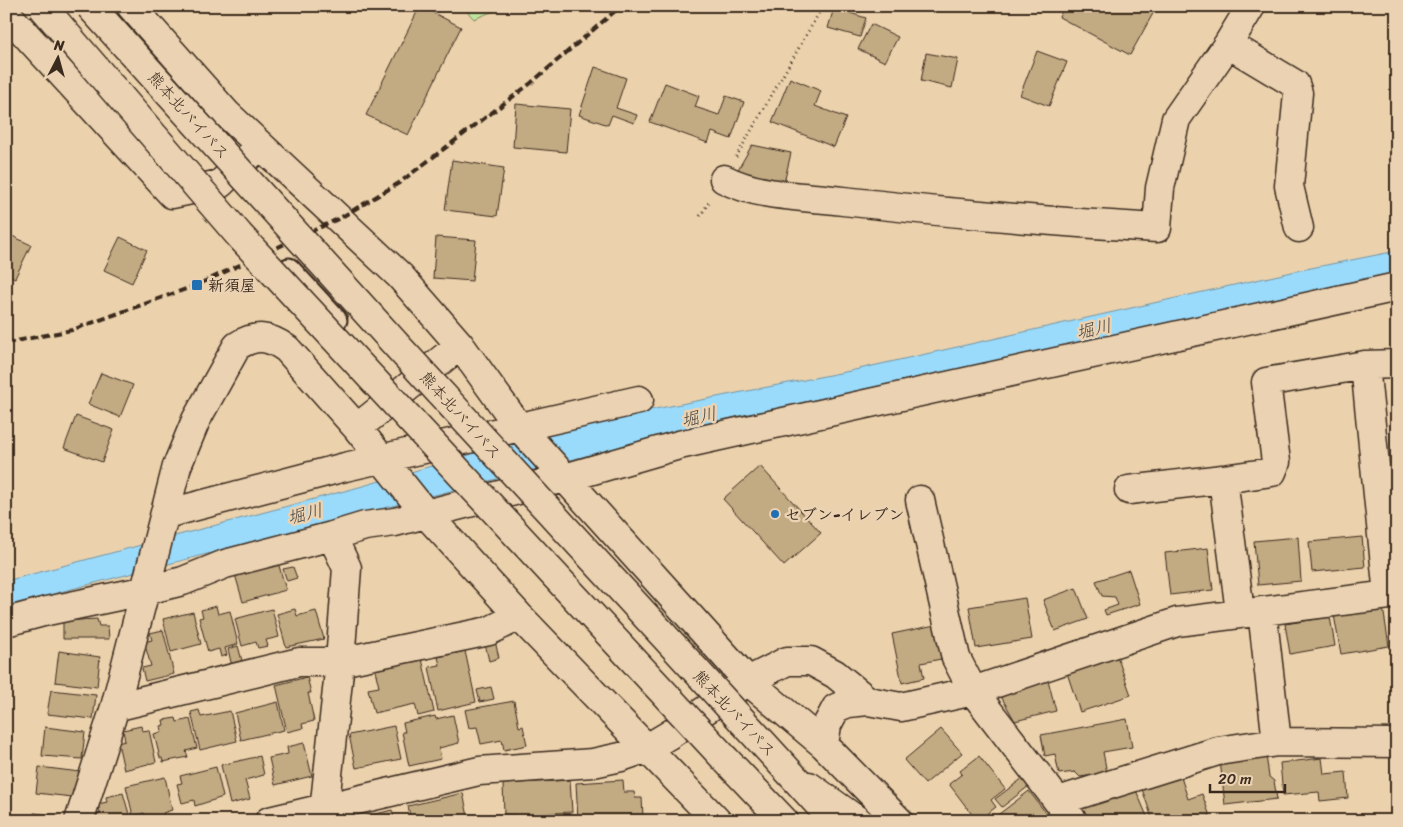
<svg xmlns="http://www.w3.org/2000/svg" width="1403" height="827" viewBox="0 0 1403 827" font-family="Sriracha,'Klee One',sans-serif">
<rect width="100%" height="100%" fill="#ebd2ad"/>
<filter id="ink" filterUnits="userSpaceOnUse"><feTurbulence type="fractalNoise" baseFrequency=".02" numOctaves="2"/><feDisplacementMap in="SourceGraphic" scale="10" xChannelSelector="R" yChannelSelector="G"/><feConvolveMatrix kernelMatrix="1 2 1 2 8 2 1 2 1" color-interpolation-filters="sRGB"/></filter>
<g filter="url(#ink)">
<path fill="#bfe49e" stroke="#7d875e" d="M462 6H506L474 19Z"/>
<path fill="#9adbfc" stroke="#7494a3" d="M1397 251V274L744 415 6 606V581L363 486 568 426 850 371 1301 270Z"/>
<path fill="#c2aa82" stroke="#3b2a1e" d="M420 6 461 27 408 135 366 115Z
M1065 6H1152L1156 8 1130 55 1059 17Z
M834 8 866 18 860 37 828 28Z
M871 24 898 37 885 62 858 49Z
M1037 51 1067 62 1049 106 1020 95Z
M926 53 958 59 952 88 921 81Z
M595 67 626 78 616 108 637 115 634 123 612 115 608 125 579 115Z
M790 78 821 91 815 106 846 118 834 147 772 122Z
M665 83 699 96 695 107 719 115 726 96 744 102 731 139 712 132 708 143 650 122Z
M516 104 570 109 566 152 513 147Z
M752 145 791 153 784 183 736 173Z
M452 160 504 168 497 216 445 210Z
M6 233 31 245 15 278 6 274Z
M120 237 147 250 132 283 104 270Z
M436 237 476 240 472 281 433 278Z
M101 373 133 385 120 417 88 404Z
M76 416 114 430 102 462 64 448Z
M760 466 821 533 784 566 723 499Z
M1298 537 1301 581 1258 585 1254 541Z
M1362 537 1365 567 1312 572 1309 542Z
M1208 548 1213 590 1170 595 1165 553Z
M277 559 286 590 243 602 234 571Z
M293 567 297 578 287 581 283 569Z
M1129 570 1140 604 1106 615 1104 610 1118 605 1115 597 1102 596 1096 581Z
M1076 588 1088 619 1055 631 1043 600Z
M1025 598 1032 639 976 648 969 607Z
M216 606 218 614 230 611 238 644 225 648 227 655 221 657 219 649 208 652 199 618 203 617 201 610Z
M1383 607 1389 646 1341 654 1334 615Z
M272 609 279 637 266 640 268 646 258 648 256 642 242 646 235 619Z
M295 609 297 616 316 611 324 639 286 647 277 614Z
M193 612 201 644 171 652 163 619Z
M1330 617 1335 646 1290 654 1285 624Z
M97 619 99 626H108L109 639H63V621Z
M940 624 946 658 921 663 924 678 902 683 892 634Z
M163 630 174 674 145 681 142 668 151 666 144 642 152 640 150 633Z
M495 641 499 658 489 661 485 644Z
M238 646 244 668 233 671 228 649Z
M59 651 100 657 97 687 55 682Z
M465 651 476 702 438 711 429 667 440 665 438 657Z
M1117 656 1131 695 1080 712 1067 673Z
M422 659 434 712 418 716 415 704 374 713 368 689 379 687 375 670Z
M307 677 311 693H308L314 721 302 724 303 728 287 732 276 685Z
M1048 680 1056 711 1015 721 999 693Z
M491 687 494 699 480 702 477 690Z
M51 690 96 695 93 719 47 714Z
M514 701 519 727 523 726 527 745 504 750 502 740 481 744 477 727 469 728 465 710Z
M278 702 284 730 241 740 235 713Z
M199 710 201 717 230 711 237 741 200 750 191 712Z
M453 715 459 743 439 748 441 759 409 766 402 732H405L403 723 435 716 436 719Z
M176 718 177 722 190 719 197 748 186 751 188 757 163 762 162 758H160L154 734 162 732 161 726 164 725 163 720Z
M1127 719 1132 747 1103 752 1107 773 1080 777 1075 772 1059 774 1055 754 1045 756 1041 735Z
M141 726 142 731 149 730 156 762 124 770 118 743 125 741 123 730Z
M394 726 401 759 356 768 349 735Z
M45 727 85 732 82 759 42 756Z
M941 729 962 753 925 784 904 760Z
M304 743 312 776 275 785 269 758 288 754 287 747Z
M1266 755 1269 777 1274 781 1277 799 1225 805 1220 760Z
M260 756 264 775 245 780 250 799 230 804 221 765Z
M979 756 1005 789 991 800 996 807 977 821 949 784 962 774 960 771Z
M1322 758 1324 774 1346 772 1348 798 1320 801 1319 792 1283 795 1280 763Z
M39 767 80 772 78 792 73 791 72 797 36 793Z
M216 767 223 797 195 806 194 800 182 803 177 784 182 783 180 776Z
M1180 774 1188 799 1202 794 1210 816 1195 821H1153L1141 786Z
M165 777 172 810 163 813 164 816 146 820 144 813 133 816 126 786Z
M1023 778 1029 786 1002 807 995 799Z
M570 780 572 812 535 814V819L516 820V815H504L503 784Z
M623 780 624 792H634L635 798H642L643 817 578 820 576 783Z
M1135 788 1149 821H1087L1080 808Z
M1029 791 1052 821H990Z
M123 793 131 821H95L94 815 100 814 98 804 107 802 106 797Z
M463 793 469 821H411L408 806Z
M392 810 395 821H348Z
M34 813 59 816V821H33Z"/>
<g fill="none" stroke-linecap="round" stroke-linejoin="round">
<defs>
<path id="pedestrian" d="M289 269 336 320"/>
<path id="minor" d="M131 6 227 114 400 276 460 345 519 427 748 681 824 745 899 821
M1251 6 1228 44 1295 84 1298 93 1289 186 1299 228
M6 13 172 194 220 184 254 151
M724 179C759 197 804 196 843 201 947 213 1052 222 1157 228L1160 188 1176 119 1228 44
M1365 365 1388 595
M357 428 460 345
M1223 479 1272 472 1276 462 1266 382 1365 365 1397 364
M1129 490 1223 479 1240 612
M920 500 956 658 973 691 1073 821
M166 514 345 467 639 400
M332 536 365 526 395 522 565 478 679 445 1397 287
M6 622 47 611 147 590 183 581 225 564 332 536 347 568 340 662 323 821
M115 707 299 662H340L489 631 519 616
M1277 742 1397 743
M824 745 827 725 836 708 848 703 868 701 901 707 973 691 1177 622 1397 594
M809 786 858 821
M1058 801 1218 751 1277 742 1262 611
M79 821 115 707 177 466 196 420 237 346C256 334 269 336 287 349L357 428 426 514 519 616 717 821
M269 821 479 771 593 763 621 757 647 748 669 735 748 681 787 661H811L835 674 868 701"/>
<path id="trunk" d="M759 739 834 821
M726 760 784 821"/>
</defs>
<use href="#pedestrian" stroke="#3b2a1e" stroke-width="25"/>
<use href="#minor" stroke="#3b2a1e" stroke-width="31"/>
<use href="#trunk" stroke="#3b2a1e" stroke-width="31"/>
<path stroke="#3b2a1e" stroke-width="3" stroke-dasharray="1 4" stroke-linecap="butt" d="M736 157 823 6
M700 216 710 201"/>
<use href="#pedestrian" stroke="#ead2b2" stroke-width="21"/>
<use href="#minor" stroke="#ead2b2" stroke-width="28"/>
<use href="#trunk" stroke="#ead2b2" stroke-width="28"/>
<path stroke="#3b2a1e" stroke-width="4" stroke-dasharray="8 4" stroke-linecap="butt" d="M6 343 72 330 197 285 340 218 399 183 531 83 621 6"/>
<defs>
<path id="trunk-bridge" d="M42 6 239 235 726 760
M90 6 400 349 759 739"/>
</defs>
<use href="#trunk-bridge" stroke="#3b2a1e" stroke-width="31" stroke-linecap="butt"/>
<use href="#trunk-bridge" stroke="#ead2b2" stroke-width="28"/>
</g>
</g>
<g fill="#1f6fb2" stroke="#ead2b2" stroke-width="2">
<rect x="191" y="279" width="12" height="12" rx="2.5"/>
<circle cx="775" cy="514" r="5"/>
</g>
<g text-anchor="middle" stroke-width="5" stroke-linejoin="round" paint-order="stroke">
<g font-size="16" fill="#3b2a1e" stroke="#ead2b2">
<text transform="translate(189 115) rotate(48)" y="6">熊本北バイパス</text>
<text transform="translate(461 415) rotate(48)" y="6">熊本北バイパス</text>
<text transform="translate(735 713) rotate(47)" y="6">熊本北バイパス</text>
</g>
<g font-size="16" font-weight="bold" fill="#3b2a1e" stroke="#ead2b2" text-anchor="start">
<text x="208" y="291">新須屋</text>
<text x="785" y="520">セブン-イレブン</text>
</g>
<g font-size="18" font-style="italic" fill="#49453f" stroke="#ead2b2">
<text transform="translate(1094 329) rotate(-13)" y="6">堀川</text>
<text transform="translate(699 417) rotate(-13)" y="6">堀川</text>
<text transform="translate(305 514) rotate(-14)" y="6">堀川</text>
</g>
</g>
<rect width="1403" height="827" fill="none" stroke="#ead2b2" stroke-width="25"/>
<rect x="12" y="12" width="1378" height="802" fill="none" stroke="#3b2a1e" stroke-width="2" filter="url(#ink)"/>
<g transform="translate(58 58) rotate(6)" stroke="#ead2b2" stroke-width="4" paint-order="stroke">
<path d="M0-4L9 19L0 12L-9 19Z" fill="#3b2a1e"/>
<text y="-8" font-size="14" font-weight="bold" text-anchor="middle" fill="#3b2a1e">N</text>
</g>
<path d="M1210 784v8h75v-8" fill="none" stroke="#3b2a1e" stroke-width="2.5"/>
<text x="1218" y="784" font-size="15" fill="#3b2a1e" stroke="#ead2b2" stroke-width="4" paint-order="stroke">20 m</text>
</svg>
